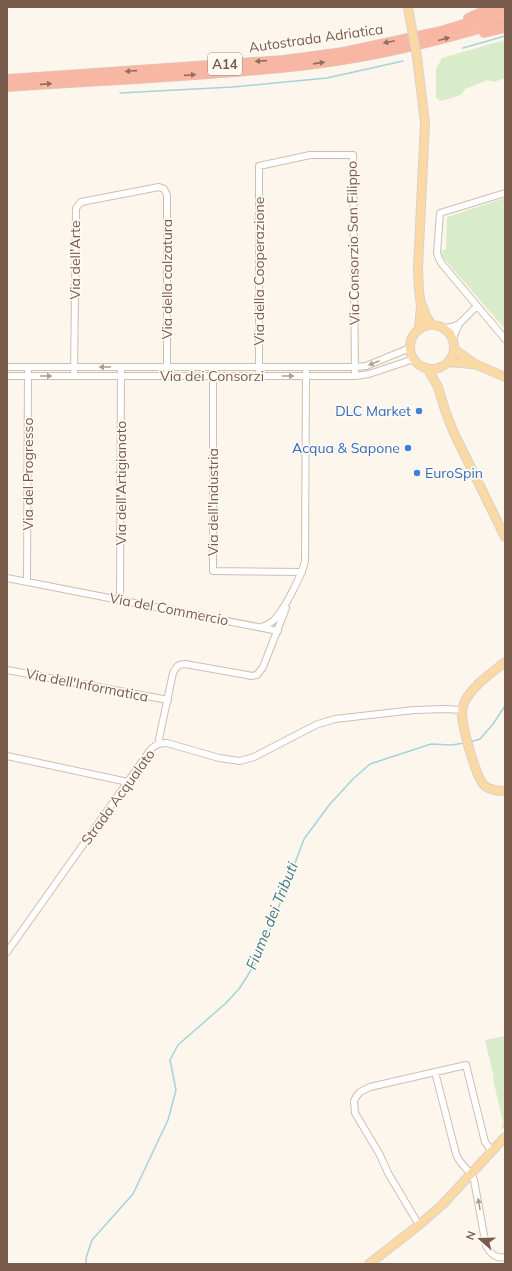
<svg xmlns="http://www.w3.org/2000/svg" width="512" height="1271" viewBox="0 0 512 1271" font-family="Mulish,sans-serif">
<rect width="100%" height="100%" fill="#fdf6ec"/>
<path fill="#d8ecc9" d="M505 40V78L494 82 488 80 465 89 461 95 441 101 436 98V69L442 58Z
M505 198V329L446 261 442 255V250H446L447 217Z
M505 1036V1126L502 1129H501L503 1122 502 1118 493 1079 494 1078 485 1040Z"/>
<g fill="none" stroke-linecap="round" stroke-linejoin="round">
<path stroke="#a5d3da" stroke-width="1.5" d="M463 48 505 36
M120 93 232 87 327 78 403 61
M470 742 480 739 493 724 505 706
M86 1264V1258L92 1240 133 1194 168 1120 176 1090 170 1060 178 1045 226 1003 239 989 255 964 267 938 304 839 330 804 353 779 370 764 431 744 451 745 465 743"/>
<defs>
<path id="minor" d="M505 193 440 213 437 253 439 259 442 264 505 339
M443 328 452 327 459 324
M453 338 459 324 477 306
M7 367H355L366 366 410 348
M213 372V571L302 572
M7 376H355L369 374 414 359
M74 376 76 208 81 202 159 187 164 189 167 195V376
M259 376V166L310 155H353L355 376
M7 578 278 631
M27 582 28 367
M120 600 121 367
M262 627C266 625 272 623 275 619 285 608 302 575 305 561L306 372
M7 670 168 700
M160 743 159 739 173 673C176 667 178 664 185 664L247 675 251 676 257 675 263 667 286 608
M7 756 128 782
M7 952 151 749C156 744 160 743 167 743L219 758 240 761 254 757 306 730 318 724 335 719 414 710 445 709 462 710
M435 1072 456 1154C461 1167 470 1169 474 1180L486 1246C491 1254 496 1259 505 1257
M419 1225 388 1173 380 1155 355 1113 354 1101 356 1097 360 1092 370 1087 466 1065 485 1142 492 1151"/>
<path id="major" d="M408 7 410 19
M417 57 425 123 418 268 419 291 421 305 419 330
M422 305 427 318 432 325
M410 347a22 22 0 1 1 44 0a22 22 0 1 1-44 0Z
M454 349 475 364 505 377
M448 362 472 364
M427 368 438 387 445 410 453 431 505 537
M505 662C491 674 474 684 465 701 463 705 462 710 462 716 463 728 476 779 485 786 490 790 498 791 505 791
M369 1264 419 1225 443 1204 505 1137"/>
<path id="highway" d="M468 18 481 12 496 7
M484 33 505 28
M7 79 283 60 343 52 441 31 505 11
M7 87C98 81 190 77 281 68 357 61 432 44 505 21"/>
</defs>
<use href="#minor" stroke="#d1beb0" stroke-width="8"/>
<use href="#major" stroke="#dad1cd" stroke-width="10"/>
<use href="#highway" stroke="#dad1cd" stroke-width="10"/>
<use href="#minor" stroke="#fff" stroke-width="6"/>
<use href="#major" stroke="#fbd9a5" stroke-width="8"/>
<use href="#highway" stroke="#f7b7a3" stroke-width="9"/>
<defs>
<path id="major-bridge" d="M410 19 417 57"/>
</defs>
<use href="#major-bridge" stroke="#dad1cd" stroke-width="10" stroke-linecap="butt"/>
<use href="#major-bridge" stroke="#fbd9a5" stroke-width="8"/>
</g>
<defs><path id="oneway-solid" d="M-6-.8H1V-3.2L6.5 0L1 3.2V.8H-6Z"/></defs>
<g fill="#936e5e">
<use href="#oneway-solid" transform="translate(444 39) rotate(-15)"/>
<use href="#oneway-solid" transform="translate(389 42) rotate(168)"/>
<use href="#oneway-solid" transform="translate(261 61) rotate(176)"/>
<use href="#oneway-solid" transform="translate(319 63) rotate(-8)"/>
<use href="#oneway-solid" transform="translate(131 71) rotate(176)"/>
<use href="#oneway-solid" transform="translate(190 75) rotate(-4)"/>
<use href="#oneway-solid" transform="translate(46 84) rotate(-4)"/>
</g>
<g fill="#af9d94">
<use href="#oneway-solid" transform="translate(374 363) rotate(158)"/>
<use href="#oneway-solid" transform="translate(105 367) rotate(180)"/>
<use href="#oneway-solid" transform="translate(46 376)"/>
<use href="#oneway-solid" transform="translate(288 376)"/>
<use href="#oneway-solid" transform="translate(479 1204) rotate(-100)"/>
</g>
<g fill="#3f7fe0" stroke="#fffaf3" stroke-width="1.5">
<circle cx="419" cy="411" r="4"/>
<circle cx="408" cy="448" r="4"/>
<circle cx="417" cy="473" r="4"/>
</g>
<g text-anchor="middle" stroke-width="3.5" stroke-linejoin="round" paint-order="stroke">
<rect fill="#fffaf3" stroke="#a28b7f" stroke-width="1" x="208" y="53" width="34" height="22" rx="3"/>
<g font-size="13" font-weight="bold" fill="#7a5c4d">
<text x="225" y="69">A14</text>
</g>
<g font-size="14" fill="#7a5c4d" stroke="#fffaf3">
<text transform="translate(316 38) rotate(-8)" y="5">Autostrada Adriatica</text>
<text transform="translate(353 243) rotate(-91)" y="5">Via Consorzio San Filippo</text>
<text transform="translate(75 260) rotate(-90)" y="5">Via dell'Arte</text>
<text transform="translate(259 271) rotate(-90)" y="5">Via della Cooperazione</text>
<text transform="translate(167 279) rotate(-90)" y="5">Via della calzatura</text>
<text x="212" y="381">Via dei Consorzi</text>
<text transform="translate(28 474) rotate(-90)" y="5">Via del Progresso</text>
<text transform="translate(121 483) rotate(-90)" y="5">Via dell'Artigianato</text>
<text transform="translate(213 502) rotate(-90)" y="5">Via dell'Industria</text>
<text transform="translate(169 609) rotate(11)" y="5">Via del Commercio</text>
<text transform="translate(87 685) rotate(11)" y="5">Via dell'Informatica</text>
<text transform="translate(118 797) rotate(-54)" y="5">Strada Acqualato</text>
</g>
<g font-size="14" fill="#366cbe" stroke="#fffaf3" text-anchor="end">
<text x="411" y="416">DLC Market</text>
<text x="400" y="453">Acqua &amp; Sapone</text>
<text x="425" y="478" text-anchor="start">EuroSpin</text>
</g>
<g font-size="15" font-style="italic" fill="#437c86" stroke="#fffaf3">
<text transform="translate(272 916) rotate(-68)" y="5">Fiume dei Tributi</text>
</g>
</g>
<rect width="512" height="1271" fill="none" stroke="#7a5c4d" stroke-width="16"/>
<g transform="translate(480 1239) rotate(290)" stroke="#fffaf3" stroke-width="3" paint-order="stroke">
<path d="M0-3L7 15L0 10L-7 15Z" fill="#7a5c4d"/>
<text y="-6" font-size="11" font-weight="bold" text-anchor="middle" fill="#7a5c4d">N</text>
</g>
</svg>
